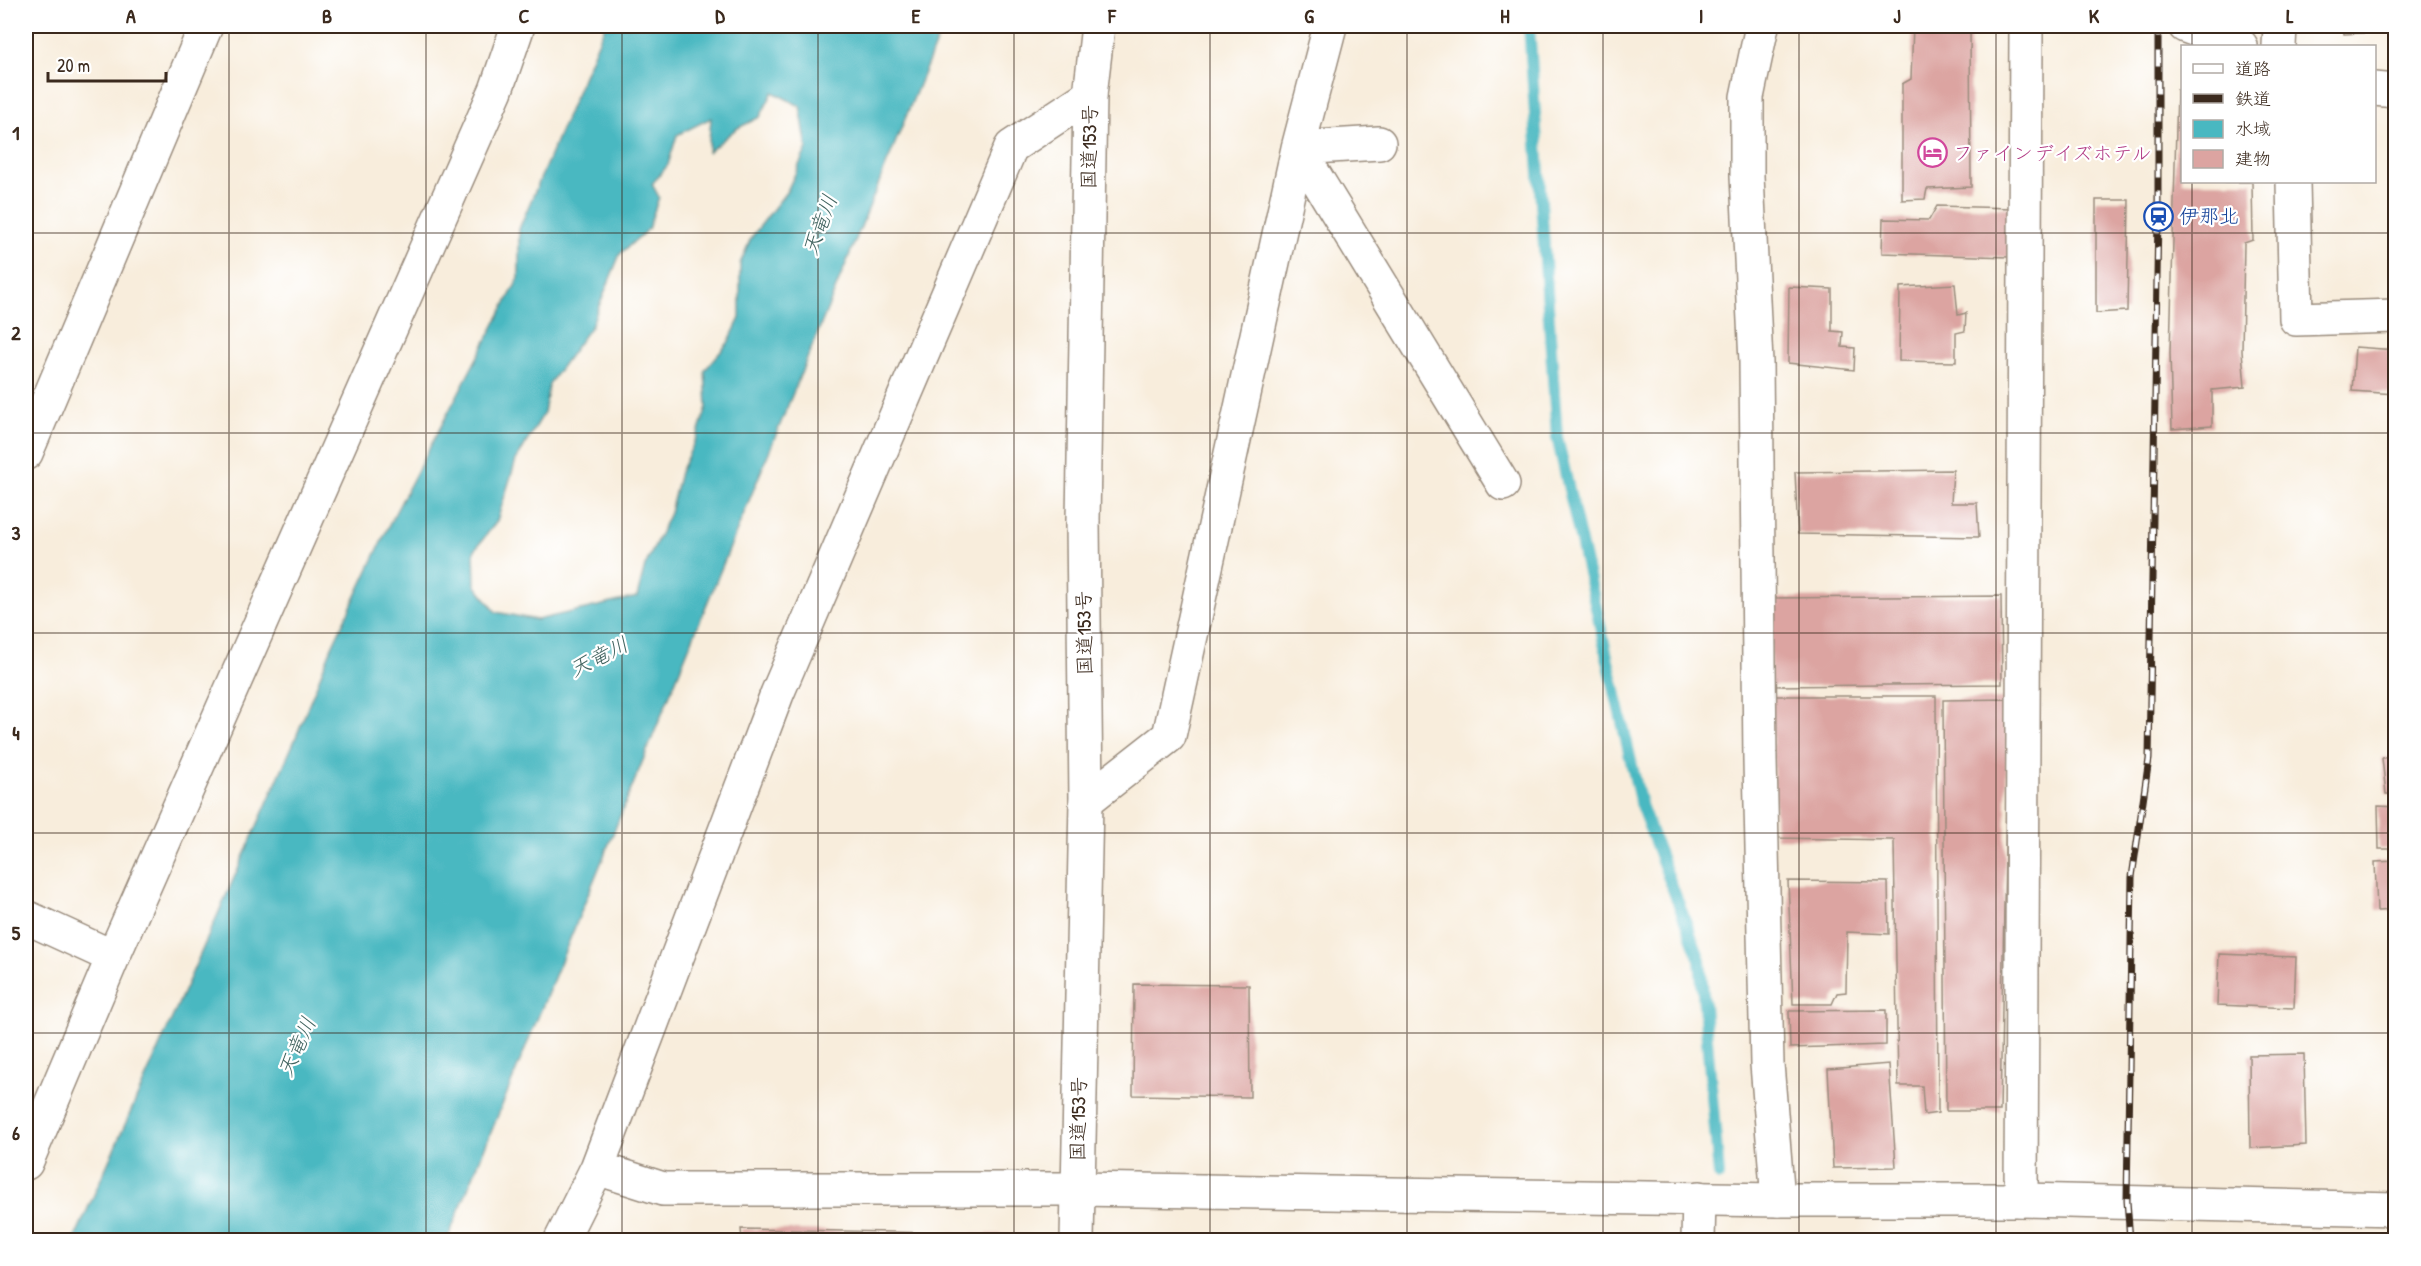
<svg xmlns="http://www.w3.org/2000/svg" width="2421" height="1266" viewBox="0 0 2421 1266" font-family="'Patrick Hand','Klee One',sans-serif">
<rect width="100%" height="100%" fill="#fff"/>
<filter id="ink" filterUnits="userSpaceOnUse"><feTurbulence type="fractalNoise" baseFrequency=".0167" numOctaves="2"/><feDisplacementMap in="SourceGraphic" scale="12" xChannelSelector="R" yChannelSelector="G"/><feConvolveMatrix kernelMatrix="1 2 1 2 8 2 1 2 1" color-interpolation-filters="sRGB"/></filter>
<filter id="wash" filterUnits="userSpaceOnUse"><feTurbulence type="fractalNoise" baseFrequency=".008" numOctaves="4" result="noise"/><feDisplacementMap in="SourceGraphic" scale="24" xChannelSelector="R" yChannelSelector="G"/><feGaussianBlur stdDeviation="1.35" result="paint"/><feColorMatrix in="noise" values="0 0 0 0 0 0 0 0 0 0 0 0 0 0 0 0 0 1.4 0 .05"/><feComposite in="paint" operator="in"/></filter>
<g filter="url(#wash)">
<rect width="100%" height="100%" fill="#f8eddc"/>
<path fill="#49b8c1" stroke="#427170" stroke-width="1.5" fill-rule="evenodd" d="M605 26H943L447 1240H74L294 742 331 649 392 519 519 278V229ZM773 92 800 106 807 148 787 191 751 238 740 264V318L728 343 705 370 707 407 697 437 680 472 670 513 645 566 637 597 537 620 496 612 475 585 474 551 497 521 516 460 544 413 549 384 591 326 620 254 648 229 659 197 652 184 668 165 677 135 711 118 708 152 736 129 760 117Z"/>
<g fill="none" stroke-linecap="round" stroke-linejoin="round">
<path stroke="#49b8c1" stroke-width="12" d="M1529 26 1557 437 1641 805 1700 960 1719 1175"/>
</g>
<g id="blocks">
<path fill="#dca4a1" d="M1913 26H1970L1971 187 1927 189 1925 199 1902 200V84L1911 79Z
M2343 26H2396V31L2344 34Z
M2177 90H2182V182H2252L2253 240 2244 243 2242 351 2245 387 2212 390V426L2172 429 2170 353Z
M2096 200H2129L2127 311 2096 313Z
M1937 206 2012 208 2009 257 1882 253 1883 219 1929 220Z
M1955 284 1958 315 1966 313 1965 331 1956 333V362L1899 361 1900 287Z
M1789 287 1832 289V331L1843 332 1842 347 1855 348 1854 370 1788 363Z
M2355 347 2396 350 2395 394 2352 391Z
M1953 470 1951 503H1977L1979 537 1798 534 1795 472Z
M2001 596 2002 684 1770 686V598Z
M1771 696H1936L1938 1113 1924 1115 1922 1086H1898L1894 840 1776 838Z
M2008 699 2000 1111H1946L1943 700Z
M2396 757V794H2386L2382 758Z
M2378 806 2396 807V849H2379Z
M2396 861V910L2377 911 2375 862Z
M1788 881 1888 882 1889 934 1847 932 1846 992 1837 993 1832 1004H1793Z
M2219 954 2296 957 2294 1008 2217 1005Z
M1134 984 1249 985 1250 1097 1133 1095Z
M1886 1010V1045L1790 1048 1789 1011Z
M2304 1054 2306 1145 2250 1148 2249 1055Z
M1889 1064 1896 1167 1833 1168 1828 1069Z
M741 1229 1035 1235V1240H742Z"/>
</g>
</g>
<g filter="url(#ink)">
<use href="#blocks" fill-opacity="0" stroke="#9a8c7d" stroke-width="1.5"/>
<g fill="none" stroke-linecap="round" stroke-linejoin="round">
<defs>
<path id="minor" d="M1762 26 1747 97V176L1756 362 1760 761 1767 1064 1778 1200
M2279 46 2280 26
M1379 143 1298 148 1503 484
M26 453 206 26
M1086 801 1169 736 1298 148 1330 26
M26 917 113 957
M26 1163 113 957 496 90 518 26
M597 1168 663 1189H1077
M2021 1200 2026 26
M561 1240 597 1168 777 694 1011 147 1090 95
M1698 1240 1699 1198"/>
<path id="tertiary" d="M2185 26 2241 46
M2374 89 2396 91
M2293 182 2296 319 2396 316
M1077 1189 1778 1200H2021L2396 1209"/>
<path id="trunk" d="M1077 1240 1086 801 1083 521 1090 95 1098 26"/>
</defs>
<use href="#minor" stroke="#9a8c7d" stroke-width="36"/>
<use href="#tertiary" stroke="#9a8c7d" stroke-width="36"/>
<use href="#trunk" stroke="#9a8c7d" stroke-width="36"/>
<use href="#minor" stroke="#fff" stroke-width="33"/>
<use href="#tertiary" stroke="#fff" stroke-width="33"/>
<use href="#trunk" stroke="#fff" stroke-width="33"/>
<defs>
<path id="rail" d="M2130 1240 2127 1201 2132 877 2149 759 2158 216V26"/>
</defs>
<use href="#rail" stroke="#3b2a1e" stroke-width="7"/>
<use href="#rail" stroke="#fff" stroke-width="4.5" stroke-dasharray="14" stroke-linecap="butt"/>
</g>
</g>
<path fill="none" stroke="#3b2a1e" stroke-width="1.5" stroke-opacity="0.55" d="M229 26V1240M426 26V1240M622 26V1240M818 26V1240M1014 26V1240M1210 26V1240M1407 26V1240M1603 26V1240M1799 26V1240M1996 26V1240M2192 26V46M2192 182V1240M26 233H2396M26 433H2396M26 633H2396M26 833H2396M26 1033H2396"/>
<defs>
<symbol id="hotel-ring" viewBox="-11 -11 22 22"><circle r="9.5" fill="#fff" stroke="#d1479c" stroke-width="1.5"/><path d="M-6-4.5h1.5V1H6V5H4.5V3h-9V5H-6ZM-4 0a1.8 1.8 0 1 1 3.6 0ZM.5 0V-2.5h3Q6-2.5 6 0Z" fill="#d1479c"/></symbol>
<symbol id="station-ring" viewBox="-11 -11 22 22"><circle r="9.5" fill="#fff" stroke="#1a4fb4" stroke-width="1.5"/><path d="M-3-6H3Q5-6 5-4V2Q5 4 3 4L4.5 6H3L1.5 4h-3L-3 6H-4.5L-3 4Q-5 4-5 2V-4Q-5-6-3-6ZM-3.5-4v3h7v-3ZM-3.5 1v1.5H-2V1ZM2 1v1.5H3.5V1Z" fill="#1a4fb4"/></symbol>
</defs>
<g fill-rule="evenodd">
<use href="#hotel-ring" x="1916" y="136" width="33" height="33"/>
<use href="#station-ring" x="2142" y="200" width="33" height="33"/>
</g>
<g text-anchor="middle" stroke-width="4.5" stroke-linejoin="round" paint-order="stroke">
<g font-size="20" fill="#3b2a1e" stroke="#fff">
<text transform="translate(1089 147) rotate(-89)" y="7">国道153号</text>
<text transform="translate(1084 633) rotate(-91)" y="7">国道153号</text>
<text transform="translate(1078 1119) rotate(-89)" y="7">国道153号</text>
</g>
<g font-size="20" fill="#b23c85" stroke="#fff" text-anchor="start">
<text x="1953" y="160">ファインデイズホテル</text>
</g>
<g font-size="20" fill="#164399" stroke="#fff" text-anchor="start">
<text x="2179" y="223">伊那北</text>
</g>
<g font-size="21" font-style="italic" fill="#41635f" stroke="#fff">
<text transform="translate(820 225) rotate(-70)" y="7">天竜川</text>
<text transform="translate(599 657) rotate(-27)" y="7">天竜川</text>
<text transform="translate(297 1047) rotate(-66)" y="7">天竜川</text>
</g>
</g>
<rect width="2421" height="1266" fill="none" stroke="#fff" stroke-width="66"/>
<rect x="2181" y="45" width="195" height="138" fill="#ffffff" stroke="#b1aaa5" stroke-width="1.5"/>
<rect x="2193" y="64" width="30" height="9" fill="#ffffff" stroke="#b1aaa5" stroke-width="1.5"/>
<text x="2235" y="75" font-size="18" fill="#3b2a1e">道路</text>
<rect x="2193" y="94" width="30" height="9" fill="#3b2a1e" stroke="#b1aaa5" stroke-width="1.5"/>
<text x="2235" y="105" font-size="18" fill="#3b2a1e">鉄道</text>
<rect x="2193" y="120" width="30" height="18" fill="#49b8c1" stroke="#b1aaa5" stroke-width="1.5"/>
<text x="2235" y="135" font-size="18" fill="#3b2a1e">水域</text>
<rect x="2193" y="150" width="30" height="18" fill="#dca4a1" stroke="#b1aaa5" stroke-width="1.5"/>
<text x="2235" y="165" font-size="18" fill="#3b2a1e">建物</text>
<path d="M48 72v9h118v-9" fill="none" stroke="#3b2a1e" stroke-width="3"/>
<text x="57" y="72" font-size="18" fill="#3b2a1e" stroke="#ffffff" stroke-width="4.5" paint-order="stroke">20 m</text>
<rect x="33" y="33" width="2355" height="1200" fill="none" stroke="#3b2a1e" stroke-width="2"/>
<g font-size="20" text-anchor="middle" font-weight="bold" fill="#3b2a1e">
<text x="131" y="23">A</text>
<text x="327" y="23">B</text>
<text x="524" y="23">C</text>
<text x="720" y="23">D</text>
<text x="916" y="23">E</text>
<text x="1112" y="23">F</text>
<text x="1309" y="23">G</text>
<text x="1505" y="23">H</text>
<text x="1701" y="23">I</text>
<text x="1897" y="23">J</text>
<text x="2094" y="23">K</text>
<text x="2290" y="23">L</text>
<text x="16" y="140">1</text>
<text x="16" y="340">2</text>
<text x="16" y="540">3</text>
<text x="16" y="740">4</text>
<text x="16" y="940">5</text>
<text x="16" y="1140">6</text>
</g>
</svg>
